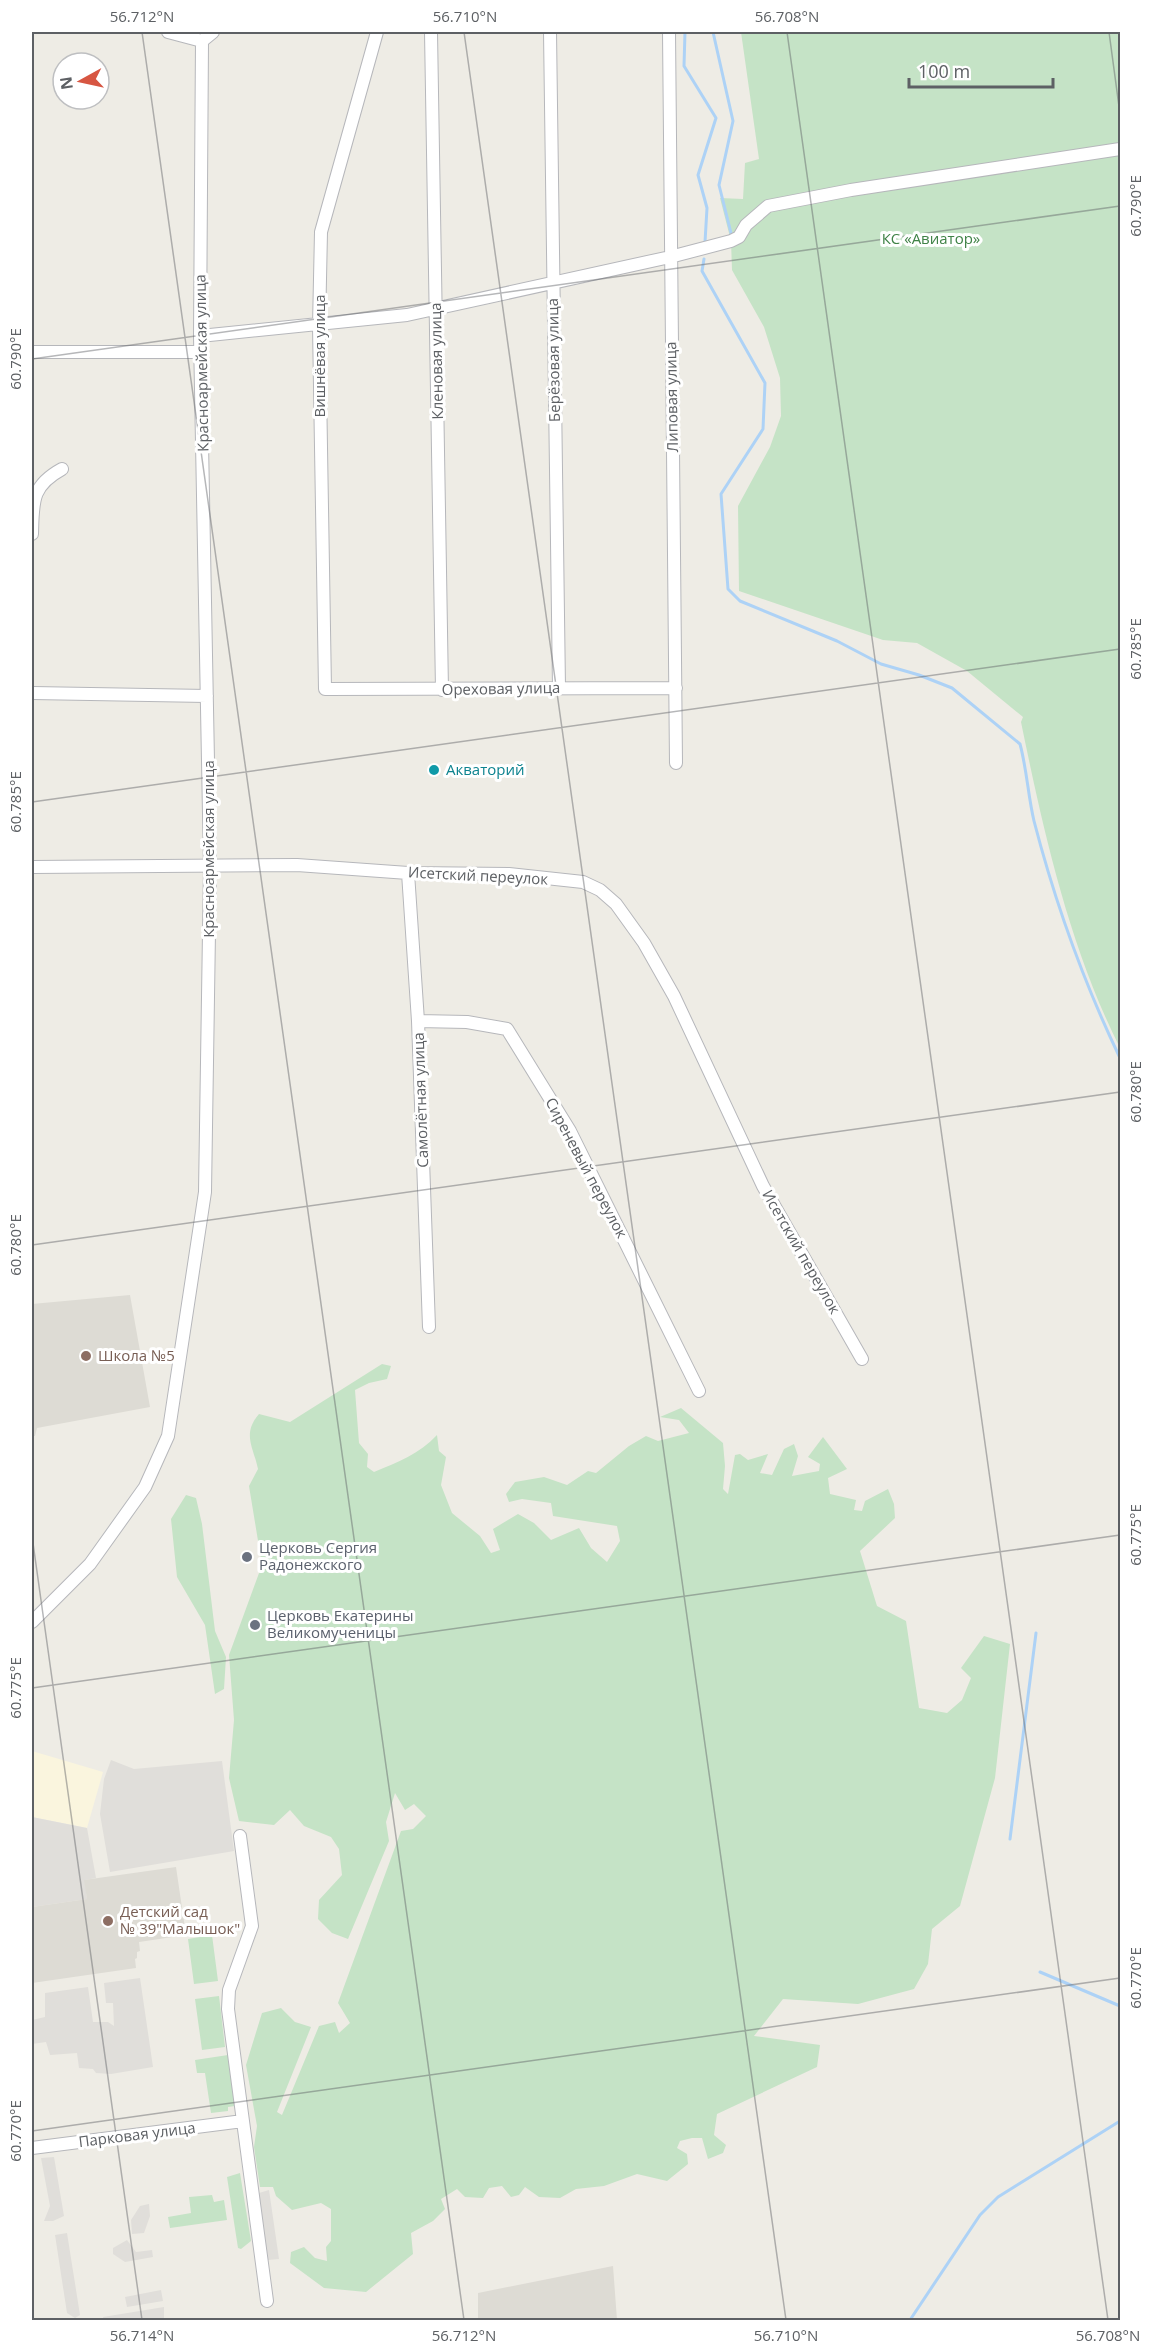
<svg xmlns="http://www.w3.org/2000/svg" width="1152" height="2352" viewBox="0 0 1152 2352" font-family="'Open Sans',sans-serif">
<rect width="100%" height="100%" fill="#eeece5"/>
<path fill="#faf5de" d="M32 1751 103 1772 87 1828 32 1817Z"/>
<path fill="#e0deda" d="M111 1760 134 1769 222 1761 234 1851 110 1872 100 1814 104 1779Z
M32 1817 87 1828 96 1878 85 1880 87 1899 32 1907V1850L34 1849Z
M140 1978 153 2067 111 2074 96 2073 93 2069 79 2068 77 2053 50 2055 46 2042 32 2044V2020L45 2017V1993L88 1987 93 2022H108L114 2026 113 2003H106L104 1983Z
M54 2157 64 2216 53 2221H44L50 2206 41 2158Z
M269 2190 279 2259 268 2260 259 2193Z
M149 2204 150 2216 144 2233 132 2234 131 2220 140 2206Z
M67 2233 80 2315 75 2318 67 2313 55 2235Z
M127 2240 136 2252 152 2250 153 2257 125 2262 113 2254V2248Z
M161 2290 163 2301 127 2307 125 2297Z
M164 2307V2320H104L103 2317Z"/>
<path fill="#dddbd4" d="M130 1295 150 1407 37 1428 35 1436H32V1304Z
M176 1867 186 1935 139 1942 140 1951 137 1952V1958L135 1959 136 1968 32 1983V1907L87 1899 84 1880Z
M613 2266 617 2320H478V2293Z"/>
<path fill="#c5e3c6" d="M741 32H1120V1048C1069 946 1044 834 1021 722L1023 717 967 671 917 643 883 640 739 591 738 506 770 447 781 416 780 378 764 327 732 270 731 241 720 198 743 199 745 163 759 159Z
M382 1364 391 1366 387 1379 369 1383 355 1390 359 1443 368 1454 367 1467 374 1472C398 1462 419 1454 437 1435L439 1451 446 1457 441 1485 452 1513 480 1536 491 1553 500 1550 493 1529 518 1514 534 1523 551 1540 579 1528 591 1548 607 1562 620 1541 617 1526 553 1516 551 1503 522 1499 509 1502 506 1494 515 1482 544 1477 567 1485 588 1471 596 1473 629 1446 646 1436 658 1441 689 1433 679 1420 660 1417 681 1408 723 1443 725 1466 723 1489 728 1494 735 1455 740 1454 748 1460 768 1454 760 1473 772 1475 784 1449 794 1444 798 1456 792 1476 819 1471 820 1464 808 1457 823 1437 847 1469 828 1478 830 1494 856 1500 854 1510 862 1511 865 1501 888 1489 894 1504 895 1518 860 1551 877 1606 906 1621 919 1708 947 1713 962 1700 971 1678 961 1668 984 1636 1010 1644 995 1778 960 1906 932 1929 928 1964 914 1989 858 2004 783 1999 754 2036 820 2045 817 2067 717 2114 714 2135 726 2145 723 2153 708 2159 702 2138H692L680 2141 677 2148 687 2154 688 2164 667 2181 637 2174 604 2186 576 2189 560 2198 539 2197 525 2187 519 2195 511 2197 502 2186 489 2188 483 2198 465 2197 457 2189 441 2199 445 2209 433 2221 411 2233 413 2254 366 2292 324 2288 290 2263 291 2252 304 2247 315 2258 327 2261 326 2247 331 2241V2209L321 2203 292 2210 276 2196 273 2187H260L254 2147 257 2126 246 2065 262 2013 281 2008 295 2022 311 2027 277 2112 282 2115 319 2026 335 2022 339 2033 350 2023 338 2003 401 1831 413 1829 426 1816 414 1804 405 1810 395 1793 386 1822 389 1841 348 1939 332 1933 318 1919 319 1900 342 1875 339 1849 331 1837 304 1826 290 1810 274 1825 239 1821 229 1778 234 1720 229 1655 262 1565 249 1486 258 1469C253 1446 242 1434 259 1414L290 1422Z
M186 1495 196 1498 202 1524 215 1631 226 1657 224 1689 215 1694 205 1625 177 1577 171 1519Z
M212 1935 218 1981 194 1984 188 1939Z
M219 1996 225 2047 202 2050 195 1999Z
M228 2055 235 2106 228 2107V2111L211 2113 205 2073H197L195 2060Z
M240 2173 251 2241 241 2249 238 2248 227 2177Z
M212 2195 214 2202 224 2200 227 2220 170 2228 168 2217 191 2213 189 2197Z"/>
<g fill="none" stroke-linecap="round" stroke-linejoin="round">
<path stroke="#add2f6" stroke-width="3" d="M685 32 684 66 716 118 698 175 707 208 705 242
M713 32 733 121 719 185 732 237
M704 259 702 271 765 383 763 429 721 494 728 589 740 601 837 641 881 664 919 675 952 688 1020 744C1027 770 1028 796 1034 821 1055 902 1084 983 1120 1058
M1010 1839 1036 1633
M1040 1972 1120 2006
M910 2320 980 2215 998 2197 1120 2121"/>
<defs>
<path id="minor" d="M168 32 202 41
M377 32 321 232 319 326 325 689 676 688
M431 32 442 690
M550 32 559 688
M669 32 676 763
M200 336 407 315 670 257 731 241 739 237 746 225 768 206 851 190 1120 149
M32 352H201
M32 534C33 502 31 486 62 469
M32 693 207 696
M32 867 297 865 408 873 509 874 583 882 600 890 616 904 644 943 674 996 763 1186 862 1359
M408 873 418 1021 429 1327
M418 1021 467 1022 507 1029 570 1131 699 1391
M32 1622 90 1564 145 1487 168 1436 205 1192 210 867 200 336 202 41 213 32
M240 1836 252 1926 229 1990 228 2009 267 2301
M32 2148 243 2121"/>
</defs>
<use href="#minor" stroke="#b6b7bb" stroke-width="14"/>
<use href="#minor" stroke="#fff" stroke-width="12"/>
</g>
<path fill="none" stroke="#5d6064" stroke-width="1.5" stroke-opacity="0.45" d="M142 32 464 2320M464 32 786 2320M787 32 1108 2320M1109 32 1120 114M32 359 1120 206M32 802 1120 649M32 1245 1120 1092M32 1536 142 2320M32 1688 1120 1535M32 2131 1120 1978"/>
<circle fill="#0f9aa8" stroke="#fff" stroke-width="2" cx="434" cy="770" r="6"/>
<g fill="#8d6e63" stroke="#fff" stroke-width="2">
<circle cx="86" cy="1356" r="6"/>
<circle cx="108" cy="1921" r="6"/>
</g>
<g fill="#6b7280" stroke="#fff" stroke-width="2">
<circle cx="247" cy="1557" r="6"/>
<circle cx="255" cy="1625" r="6"/>
</g>
<g text-anchor="middle" stroke-width="6" stroke-linejoin="round" paint-order="stroke">
<g font-size="15" fill="#3f8246" stroke="#fff">
<text x="931" y="244">КС «Авиатор»</text>
</g>
<g font-size="15" fill="#5d6064" stroke="#fff">
<text transform="translate(320 356) rotate(-90)" y="5">Вишнёвая улица</text>
<text transform="translate(554 360) rotate(-91)" y="5">Берёзовая улица</text>
<text transform="translate(437 361) rotate(-91)" y="5">Кленовая улица</text>
<text transform="translate(202 363) rotate(-91)" y="5">Красноармейская улица</text>
<text transform="translate(672 397) rotate(-91)" y="5">Липовая улица</text>
<text transform="translate(501 689) rotate(-1)" y="5">Ореховая улица</text>
<text transform="translate(209 849) rotate(-90)" y="5">Красноармейская улица</text>
<text transform="translate(478 876) rotate(3)" y="5">Исетский переулок</text>
<text transform="translate(421 1100) rotate(-92)" y="5">Самолётная улица</text>
<text transform="translate(586 1168) rotate(62)" y="5">Сиреневый переулок</text>
<text transform="translate(801 1252) rotate(60)" y="5">Исетский переулок</text>
<text transform="translate(137 2135) rotate(-7)" y="5">Парковая улица</text>
</g>
<g font-size="15" fill="#0d838f" stroke="#fff" text-anchor="start">
<text x="446" y="775">Акваторий</text>
</g>
<g font-size="15" fill="#785e54" stroke="#fff" text-anchor="start">
<text x="98" y="1361">Школа №5</text>
<text x="120" y="1917">Детский сад<tspan x="120" dy="17">№ 39"Малышок"</tspan></text>
</g>
<g font-size="15" fill="#5b616d" stroke="#fff" text-anchor="start">
<text x="259" y="1553">Церковь Сергия<tspan x="259" dy="17">Радонежского</tspan></text>
<text x="267" y="1621">Церковь Екатерины<tspan x="267" dy="17">Великомученицы</tspan></text>
</g>
</g>
<rect width="1152" height="2352" fill="none" stroke="#ffffff" stroke-width="66"/>
<g transform="translate(81 81) rotate(262)"><circle r="28" fill="#ffffff" stroke="#bebfc1" stroke-width="1.5"/>
<path d="M0-4.5L10 22L0 15L-10 22Z" fill="#d75642"/>
<text y="-9" font-size="16" font-weight="bold" text-anchor="middle" fill="#5d6064">N</text>
</g>
<path d="M909 78v9h144v-9" fill="none" stroke="#5d6064" stroke-width="3"/>
<text x="918" y="78" font-size="18" fill="#5d6064" stroke="#ffffff" stroke-width="4.5" paint-order="stroke">100 m</text>
<rect x="33" y="33" width="1086" height="2286" fill="none" stroke="#5d6064" stroke-width="2"/>
<g font-size="15" text-anchor="middle" fill="#5d6064">
<text x="142" y="22">56.712°N</text>
<text x="465" y="22">56.710°N</text>
<text x="787" y="22">56.708°N</text>
<text transform="translate(1136 206) rotate(-90)" y="5">60.790°E</text>
<text transform="translate(16 359) rotate(-90)" y="5">60.790°E</text>
<text transform="translate(1136 649) rotate(-90)" y="5">60.785°E</text>
<text transform="translate(16 802) rotate(-90)" y="5">60.785°E</text>
<text transform="translate(1136 1092) rotate(-90)" y="5">60.780°E</text>
<text transform="translate(16 1245) rotate(-90)" y="5">60.780°E</text>
<text transform="translate(1136 1535) rotate(-90)" y="5">60.775°E</text>
<text transform="translate(16 1688) rotate(-90)" y="5">60.775°E</text>
<text transform="translate(1136 1978) rotate(-90)" y="5">60.770°E</text>
<text transform="translate(16 2131) rotate(-90)" y="5">60.770°E</text>
<text x="142" y="2341">56.714°N</text>
<text x="464" y="2341">56.712°N</text>
<text x="786" y="2341">56.710°N</text>
<text x="1108" y="2341">56.708°N</text>
</g>
</svg>
